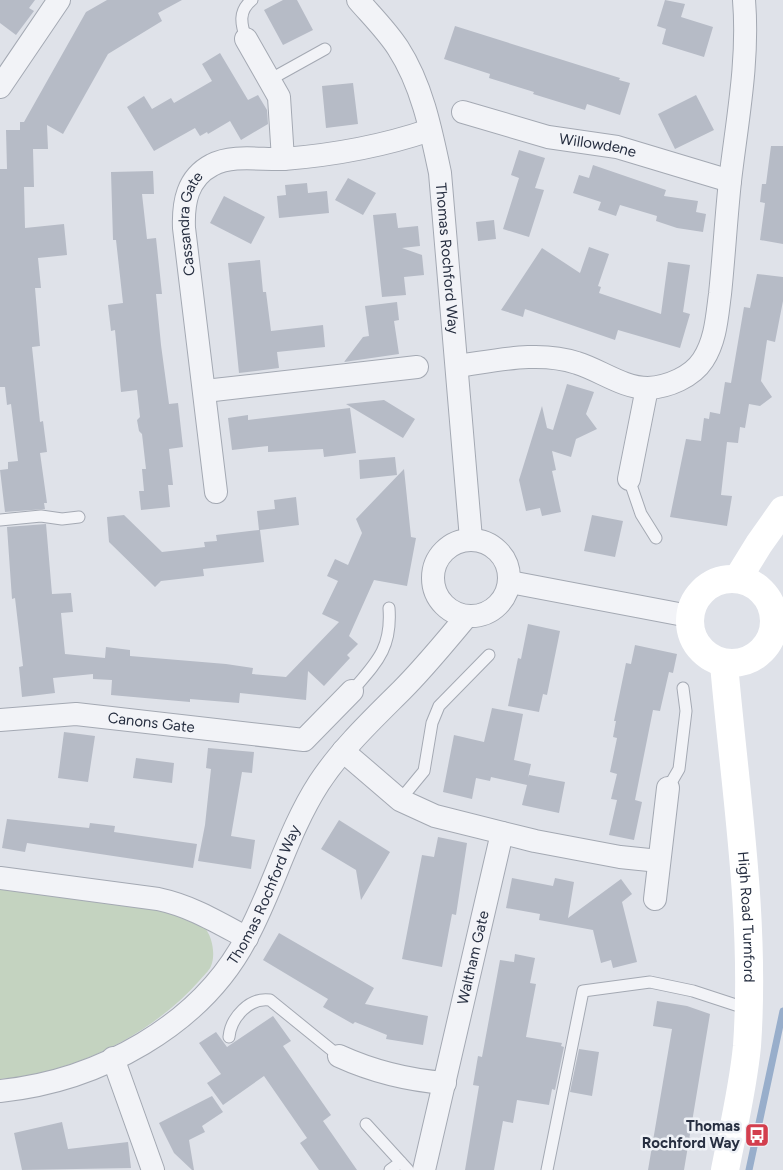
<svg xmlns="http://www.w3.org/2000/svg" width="783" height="1170" viewBox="0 0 783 1170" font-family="Figtree,sans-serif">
<rect width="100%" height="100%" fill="#dfe2e9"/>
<path fill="#c4d3c0" d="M0 889C39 894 180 903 204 927 212 935 216 955 211 966 209 971 203 976 199 981 150 1036 74 1073 0 1079Z"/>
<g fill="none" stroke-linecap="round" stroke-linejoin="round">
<path stroke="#98aecb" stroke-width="7" d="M749 1170 783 1011"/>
</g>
<path fill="#b6bbc6" d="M0 0H35L29 8 34 11 16 35 0 23Z
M107 0H182L158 13 162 21 108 54 63 134 47 125 48 149H33L34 187H24L25 228 64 224 67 255 38 258 41 288H35L40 346 32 347 40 422 43 421 47 452 40 453 47 503H44L45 509 5 512 0 470 8 469V462L18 461 11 404 7 405 5 387H0V169H7L6 130H20V122H24L86 12Z
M283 0H297L313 30 283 45 264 10Z
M665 0 685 4 681 17 713 27 704 57 662 44 666 29 657 26Z
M455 26 620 78 619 80 630 83 620 115 587 104 585 110 533 94 534 92 489 78 490 74 444 59Z
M220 53 248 100 258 95 267 110 268 124 241 140 230 121 208 134 207 132 200 136 195 128 154 151 127 107 144 96 152 109 171 98 174 103 212 81 202 64Z
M353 83 358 124 326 128 322 86Z
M696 95 714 130 675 149 658 114Z
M771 146H783V244L760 240 765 203 760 202 762 184H766Z
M519 150 545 158 535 188 544 190 529 237 503 229 519 178 511 175Z
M593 165 666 190 664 196 698 201 696 212 706 214 703 232 677 228 656 221 657 216 620 205 616 216 598 210 601 202 573 193 579 175 589 178Z
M153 171 154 194H142L147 239 156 238 162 294H156L161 345 169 404 178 403 183 447 169 449 173 485H168L170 507 141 510 139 491H144L142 469H146L142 434 139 431 137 420 140 417 137 390 121 392 115 330 111 331 108 305 123 303 116 240H113L111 172Z
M348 178 376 193 363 215 335 200Z
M307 183 308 193 327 191 329 213 279 218 277 196 286 195 285 185Z
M224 196 265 217 251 244 210 223Z
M396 213 398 228 418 226 420 246 402 248 422 255 424 275 404 277 406 295 382 297 373 215Z
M494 220 496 239 478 241 476 222Z
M589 247 609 254 598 286 601 287 599 293 661 314 668 262 690 265 683 312 690 314 680 348 618 330 615 340 525 309 523 317 501 310 542 248 580 273Z
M260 260 263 292H266L271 331 323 325 325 347 277 352 279 368 239 373 228 263Z
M757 274 783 277V301L775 342 767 340 761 381 772 397 760 406 749 404 745 428 740 427 738 443 727 442 721 495 732 496 727 526 670 517 686 439 701 441 704 418 709 419 710 412 720 414 725 382 731 383 744 307 750 308Z
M397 302 399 320 394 321 399 354 344 362 363 337 369 336 365 306Z
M567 384 594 392 586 414 597 429 576 439 571 457 552 451 556 470 552 471 561 512 542 516 540 508 526 511 519 480 542 406 547 428 553 430Z
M384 400 415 419 403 438 346 404Z
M350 408 356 453 324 457 323 449 268 452V446L232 450 228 418 248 415V420Z
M395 457 397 475 360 479 359 460Z
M404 469 411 537 416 538 407 586 374 580 349 636 358 644 347 655 350 658 324 686 308 671 306 700 240 693 239 703 190 699V702L111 695 112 680 93 679V674L53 678 55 693 22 697 19 667 23 666 15 598 12 599 7 527 46 524 52 594 71 593 73 612 61 613 65 654 105 658 106 647 130 650V656L226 664 253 668 252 674 286 677 339 622 322 614 338 581 327 576 335 559 348 565 362 533 356 519Z
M296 497 299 525 260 530 264 562 203 569 204 576 161 581 155 587 109 542 107 517 124 515 162 552 205 547 204 542 217 541 216 535 259 530 257 511 275 509 274 500Z
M592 515 623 521 615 557 584 551Z
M528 624 560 631 547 695 543 694 539 712 508 706 518 658 521 659Z
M635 645 677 654 673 673 669 672 660 711 653 710 635 800 642 802 634 840 609 835 617 800 611 799 617 774 610 772 617 738 613 737 616 721H614L626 663 631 664Z
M492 708 523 714 514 760 531 764 528 778 529 775 565 782 559 813 522 805 527 785 491 777 490 781 476 778 472 799 443 792 454 735 484 742Z
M64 732 95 736 88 782 58 778Z
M208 748 254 752 252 773 242 772 231 836 255 840 251 869 198 861 205 825 211 769 206 768Z
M136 758 174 763 172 783 133 778Z
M7 819 89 828 90 823 115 826 114 832 197 844 193 868 27 843 25 852 2 848Z
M339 820 390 852 361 900 356 870 321 849Z
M438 837 467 843 456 915 452 914 442 967 402 959 422 855 434 857Z
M512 878 553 886 555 878 574 882 568 918 621 879 632 894 622 902 637 962 613 968 611 960 601 963 593 930 539 920 540 914 506 908Z
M279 933 374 988 365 1004 428 1016 423 1045 386 1039 387 1035 355 1022 353 1024 323 1007 328 999 263 960Z
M515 954 535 958 530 983 536 984 526 1037 562 1043 561 1046 564 1047 555 1090 552 1089 549 1105 517 1100 513 1123 503 1121 494 1170H465L479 1086 473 1085 478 1056 482 1057 500 960 514 962Z
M657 1001 687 1006 710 1014 684 1170H648L672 1029 653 1026Z
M273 1016 291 1041 283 1046 331 1115 323 1121 357 1170H319L300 1143 307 1138 264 1076 223 1105 207 1083 221 1074 199 1043 216 1032 227 1047Z
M579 1049 599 1052 592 1096 570 1092Z
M212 1096 223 1112 202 1126 205 1132 189 1140 194 1170H192L174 1153 159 1123Z
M62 1122 68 1149 128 1142 131 1168 22 1170 14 1133Z"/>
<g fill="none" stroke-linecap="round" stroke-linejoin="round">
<defs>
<path id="lane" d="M246 39C241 24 238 11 252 0
M271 79 325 49
M629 479 641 514 656 538
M0 520 41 516 62 519 79 517
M352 691C377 662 392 648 389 608
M668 788 679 769 686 711 683 688
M400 800 424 771 432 723 439 706 489 655
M229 1037C231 1017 250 997 270 1000L339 1056
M366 1124 408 1170
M390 1170 401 1162
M547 1170 583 991 650 982 693 991 748 1009"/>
<g id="street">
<path id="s1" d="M358 0C371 15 387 31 398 48 422 85 431 130 440 173L471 539"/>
<path d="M246 39 279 97 283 159"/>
<path d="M0 87 59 0"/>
<path id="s2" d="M463 112 548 137 617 147 730 181"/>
<path d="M457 366C495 361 539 350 577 363 600 370 623 388 648 388 668 387 692 377 703 360 716 340 717 316 720 294 724 256 726 219 730 181 737 121 749 61 744 0"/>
<path d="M205 391 417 367"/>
<path d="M629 479 647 388"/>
<path id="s3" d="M216 492 184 228C183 203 187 178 212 165 232 154 262 160 284 159 334 155 383 146 430 130"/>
<circle cx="471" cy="578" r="38"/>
<path d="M510 582 689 616"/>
<path id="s4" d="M0 720 76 714 304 740 352 691"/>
<path d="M343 751 400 800 435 816 535 841 620 857 659 861"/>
<path d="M0 878 158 899C191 906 217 922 247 938"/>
<path d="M655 899 668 788"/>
<path d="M339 1056C374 1072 407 1080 445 1083"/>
<path d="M113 1058 153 1170"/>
<path id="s5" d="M0 1091C98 1081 201 1026 247 937 274 887 288 831 319 783 342 748 373 719 402 690 425 667 446 641 467 616"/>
<path id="s6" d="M424 1170 502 833"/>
</g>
</defs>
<use href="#lane" stroke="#a4a9b3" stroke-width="13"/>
<use href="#street" stroke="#a4a9b3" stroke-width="24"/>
<use href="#lane" stroke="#f2f3f7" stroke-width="11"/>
<use href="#street" stroke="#f2f3f7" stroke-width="22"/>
<g stroke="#fff" stroke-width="28">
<path d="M738 578 759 544 783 510"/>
<circle cx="732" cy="621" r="42"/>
<path id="s7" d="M724 664C735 791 756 918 747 1046 743 1088 733 1129 725 1170"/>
</g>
</g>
<defs>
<symbol id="bus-square" viewBox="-11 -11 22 22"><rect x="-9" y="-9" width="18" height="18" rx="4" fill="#d33e4e" stroke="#eef1f6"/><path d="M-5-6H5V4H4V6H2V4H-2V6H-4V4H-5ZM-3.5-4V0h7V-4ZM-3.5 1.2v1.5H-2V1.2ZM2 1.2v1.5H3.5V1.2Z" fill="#fff"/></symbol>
</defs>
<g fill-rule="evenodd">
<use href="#bus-square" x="743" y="1121" width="28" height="28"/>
</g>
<g text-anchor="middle" stroke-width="5" stroke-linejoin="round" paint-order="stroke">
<g font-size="15" fill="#272f41" stroke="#eef1f6">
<text dy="5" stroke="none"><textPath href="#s2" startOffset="139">Willowdene</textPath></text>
<text dy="5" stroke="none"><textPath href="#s3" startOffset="271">Cassandra Gate</textPath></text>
<text dy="5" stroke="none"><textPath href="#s1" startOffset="281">Thomas Rochford Way</textPath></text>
<text dy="5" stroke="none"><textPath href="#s4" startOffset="152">Canons Gate</textPath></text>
<text dy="5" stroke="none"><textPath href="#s5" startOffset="348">Thomas Rochford Way</textPath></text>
<text dy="5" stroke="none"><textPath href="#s7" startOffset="254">High Road Turnford</textPath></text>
<text dy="5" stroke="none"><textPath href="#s6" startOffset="218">Waltham Gate</textPath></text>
</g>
<g font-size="15" font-weight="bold" fill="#272f41" stroke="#eef1f6" text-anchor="end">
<text x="740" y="1131">Thomas<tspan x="740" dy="17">Rochford Way</tspan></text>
</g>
</g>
</svg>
